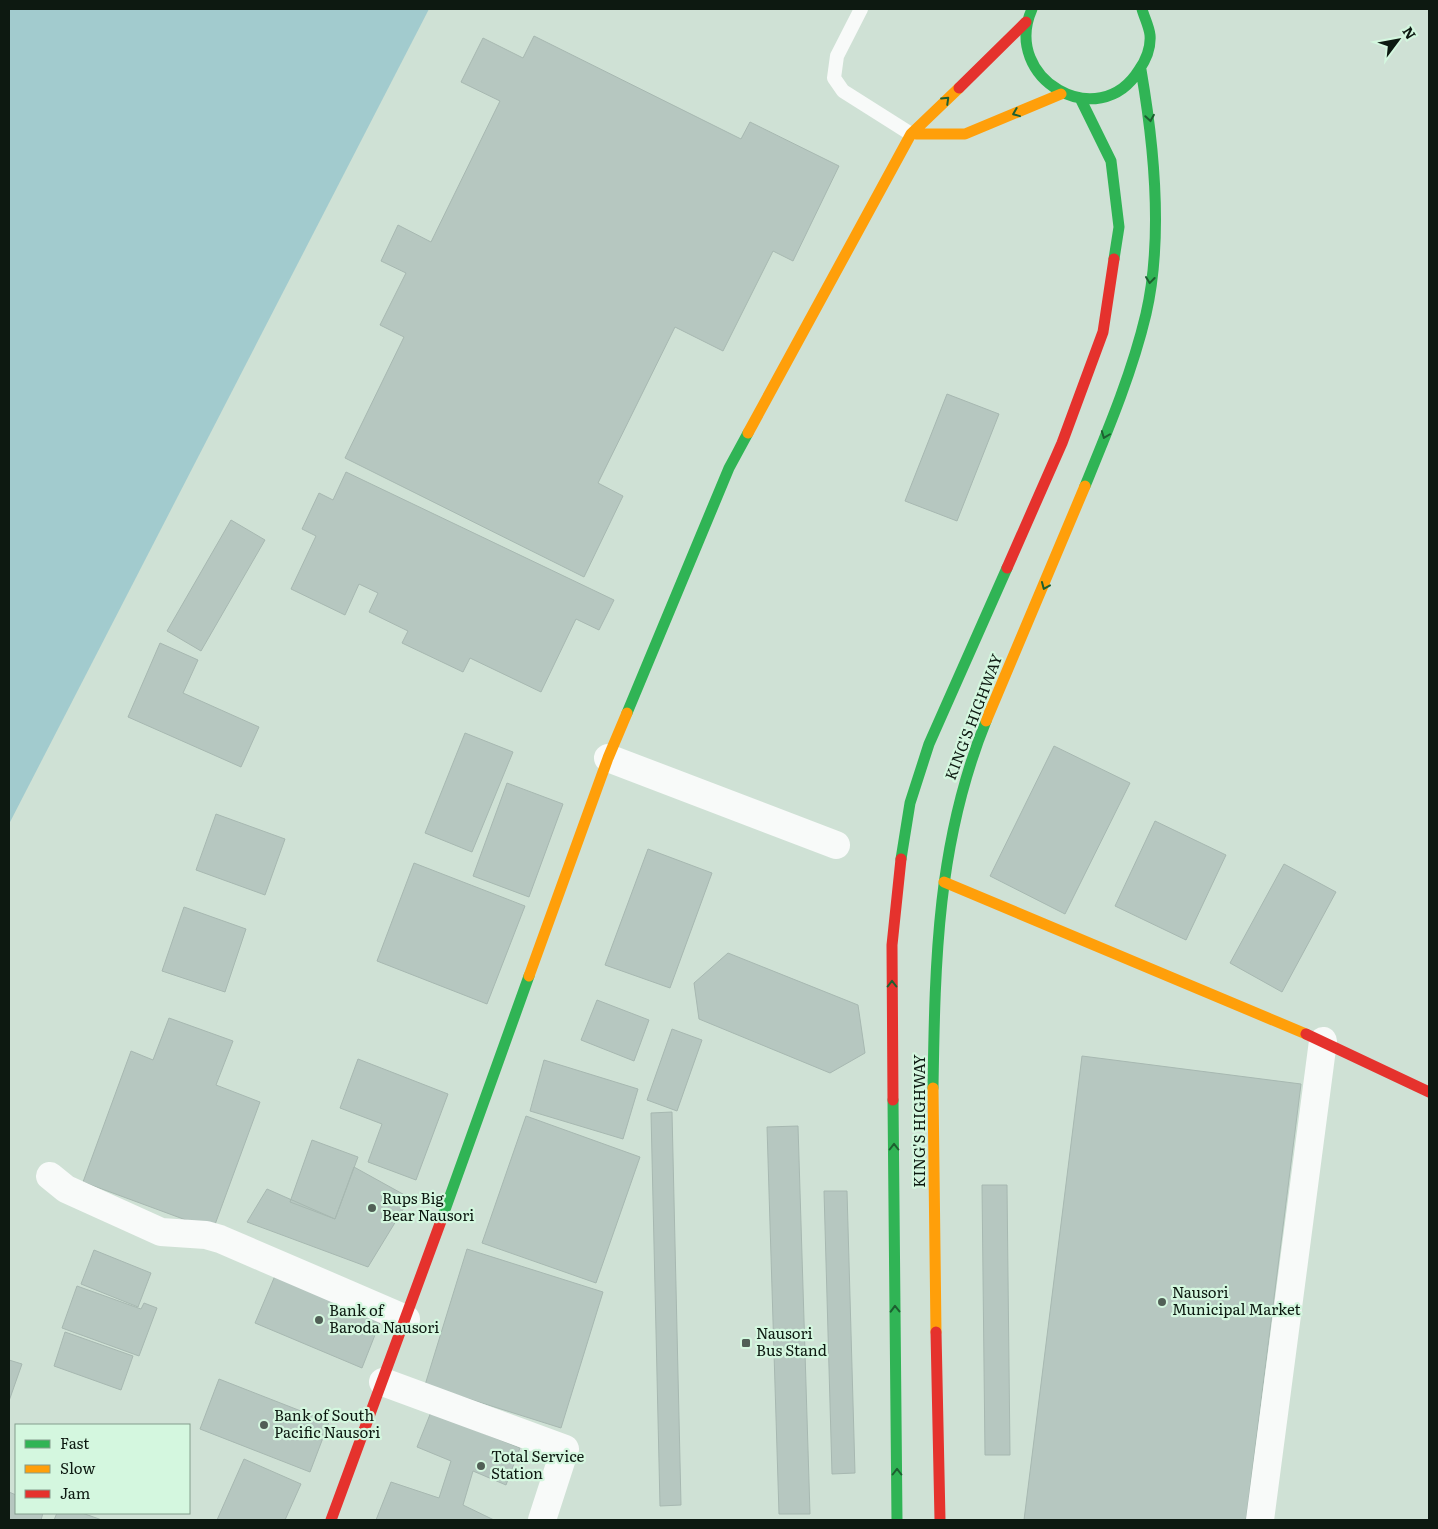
<svg xmlns="http://www.w3.org/2000/svg" width="1438" height="1529" viewBox="0 0 1438 1529" font-family="Literata,serif">
<rect width="100%" height="100%" fill="#cfe1d5"/>
<path fill="#a2cbce" d="M9 9H429L9 824Z"/>
<path fill="#b6c7c0" stroke="#a7b8b1" d="M534 36 741 139 750 122 839 166 793 261 773 251 723 351 675 327 598 483 623 496 584 577 345 458 404 337 380 325 406 273 381 261 398 225 431 242 500 101 461 82 483 38 523 58Z
M947 394 999 414 957 521 905 501Z
M346 472 614 600 599 630 576 619 541 692 470 658 463 672 402 643 408 631 369 612 378 593 359 584 345 615 291 589 316 536 302 529 319 493 333 500Z
M231 520 265 540 201 651 167 631Z
M160 643 198 660 183 693 259 727 241 767 128 717Z
M465 733 513 752 472 852 425 833Z
M1054 746 1130 783 1065 914 990 876Z
M507 783 563 804 529 897 473 876Z
M216 814 285 839 265 895 196 870Z
M1155 821 1226 855 1186 940 1115 906Z
M648 849 712 873 670 988 605 965Z
M414 863 525 906 487 1004 377 961Z
M1284 864 1336 892 1282 992 1230 963Z
M184 907 246 929 225 992 162 971Z
M728 953 858 1005 865 1053 830 1073 699 1019 694 983Z
M597 1000 649 1020 634 1061 581 1040Z
M169 1018 233 1041 216 1085 260 1102 213 1230 83 1182 131 1051 153 1060Z
M672 1029 702 1040 677 1111 647 1100Z
M1082 1056 1301 1084 1246 1520H1024Z
M358 1059 448 1094 416 1180 368 1162 382 1124 340 1108Z
M544 1060 638 1089 623 1139 530 1111Z
M672 1112 681 1505 660 1506 651 1113Z
M526 1116 640 1157 596 1283 482 1243Z
M798 1126 810 1514H779L767 1127Z
M312 1140 358 1157 335 1219 290 1202Z
M354 1167 410 1198 368 1267 247 1222 267 1189 335 1219Z
M982 1185H1007L1010 1455H985Z
M824 1191H847L855 1473 832 1474Z
M467 1249 603 1292 561 1428 425 1385Z
M94 1250 151 1273 138 1307 81 1284Z
M277 1271 382 1317 362 1368 255 1323Z
M77 1286 141 1309 144 1303 157 1308 139 1356 62 1328Z
M65 1332 133 1356 121 1390 54 1366Z
M9 1360 22 1364 9 1401Z
M219 1379 329 1422 310 1472 200 1429Z
M431 1412 520 1448 506 1485 473 1471 463 1505 494 1520H376L391 1482 439 1498 451 1461 417 1447Z
M244 1459 301 1484 285 1520H217Z
M9 1492 16 1495V1513H43L41 1520H9Z
M57 1513H82L102 1520H54Z"/>
<g fill="none" stroke-linecap="round" stroke-linejoin="round">
<path stroke="#f8faf9" stroke-width="14" d="M861 9 837 56 834 78 843 91 911 134"/>
<path stroke="#f8faf9" stroke-width="28" d="M608 758 836 845
M50 1176 66 1189 161 1232 206 1235 220 1239 406 1319
M383 1382 565 1449 542 1520
M1260 1520 1323 1041"/>
<path stroke="#30b455" stroke-width="11" d="M1032 9C1001 79 1099 135 1139 70 1146 60 1151 47 1150 35 1149 26 1144 17 1142 9
M1081 100 1111 161 1119 227 1114 259
M1085 486C1108 430 1132 373 1146 314 1163 240 1154 145 1141 70
M627 713 729 468 748 433
M901 859 910 803 929 744 1007 568
M933 1088C935 960 937 842 986 721
M893 1100 897 1520
M441 1221 529 976"/>
<path stroke="#ff9f0a" stroke-width="11" d="M911 134H965L1061 94
M748 433 911 134 959 88
M986 721 1085 486
M944 882 1306 1034
M529 976 608 758 627 713
M933 1088 936 1332"/>
<path stroke="#e5322d" stroke-width="11" d="M959 88 1026 22
M1007 568 1062 443 1103 332 1114 259
M1306 1034 1429 1092
M893 1100 892 945 901 859
M936 1332 940 1520
M331 1520 441 1221"/>
</g>
<defs><path id="oneway-chevron" d="M-2-3.5L2.5 0L-2 3.5" fill="none" stroke-width="1.6" stroke-linecap="round" stroke-linejoin="round" transform="scale(1.25)"/></defs>
<g stroke="#1d5f30">
<use href="#oneway-chevron" transform="translate(946 100) rotate(-44)"/>
<use href="#oneway-chevron" transform="translate(1016 113) rotate(158)"/>
<use href="#oneway-chevron" transform="translate(1150 118) rotate(81)"/>
<use href="#oneway-chevron" transform="translate(1150 280) rotate(97)"/>
<use href="#oneway-chevron" transform="translate(1105 435) rotate(111)"/>
<use href="#oneway-chevron" transform="translate(1045 586) rotate(113)"/>
<use href="#oneway-chevron" transform="translate(892 984) rotate(-90)"/>
<use href="#oneway-chevron" transform="translate(894 1147) rotate(-90)"/>
<use href="#oneway-chevron" transform="translate(895 1309) rotate(-91)"/>
<use href="#oneway-chevron" transform="translate(897 1472) rotate(-90)"/>
</g>
<g fill="#515f56" stroke="#d4f7df" stroke-width="2">
<circle cx="372" cy="1208" r="5"/>
<circle cx="1162" cy="1302" r="5"/>
<circle cx="319" cy="1320" r="5"/>
<rect x="741" y="1338" width="10" height="10" rx="2.5"/>
<circle cx="264" cy="1425" r="5"/>
<circle cx="481" cy="1466" r="5"/>
</g>
<g text-anchor="middle" stroke-width="4.5" stroke-linejoin="round" paint-order="stroke">
<g font-size="15" fill="#0d1911" stroke="#d4f7df">
<text transform="translate(974 717) rotate(-69)" y="5">KING'S HIGHWAY</text>
<text transform="translate(920 1121) rotate(-90)" y="5">KING'S HIGHWAY</text>
</g>
<g font-size="15" fill="#0d1911" stroke="#d4f7df" text-anchor="start">
<text x="382" y="1204">Rups Big<tspan x="382" dy="17">Bear Nausori</tspan></text>
<text x="1172" y="1298">Nausori<tspan x="1172" dy="17">Municipal Market</tspan></text>
<text x="329" y="1316">Bank of<tspan x="329" dy="17">Baroda Nausori</tspan></text>
<text x="756" y="1339">Nausori<tspan x="756" dy="17">Bus Stand</tspan></text>
<text x="274" y="1421">Bank of South<tspan x="274" dy="17">Pacific Nausori</tspan></text>
<text x="491" y="1462">Total Service<tspan x="491" dy="17">Station</tspan></text>
</g>
</g>
<rect width="1438" height="1529" fill="none" stroke="#0d1911" stroke-width="20"/>
<rect x="15" y="1424" width="175" height="90" fill="#d4f7df" stroke="#849e8d"/>
<rect x="25" y="1440" width="25" height="8" fill="#30b455" stroke="#849e8d"/>
<text x="60" y="1449" font-size="15" fill="#0d1911">Fast</text>
<rect x="25" y="1465" width="25" height="8" fill="#ff9f0a" stroke="#849e8d"/>
<text x="60" y="1474" font-size="15" fill="#0d1911">Slow</text>
<rect x="25" y="1490" width="25" height="8" fill="#e5322d" stroke="#849e8d"/>
<text x="60" y="1499" font-size="15" fill="#0d1911">Jam</text>
<g transform="translate(1398 40) rotate(58)" stroke="#d4f7df" stroke-width="4" paint-order="stroke">
<path d="M0-4L9 19L0 12L-9 19Z" fill="#0d1911"/>
<text y="-8" font-size="14" font-weight="bold" text-anchor="middle" fill="#0d1911">N</text>
</g>
</svg>
